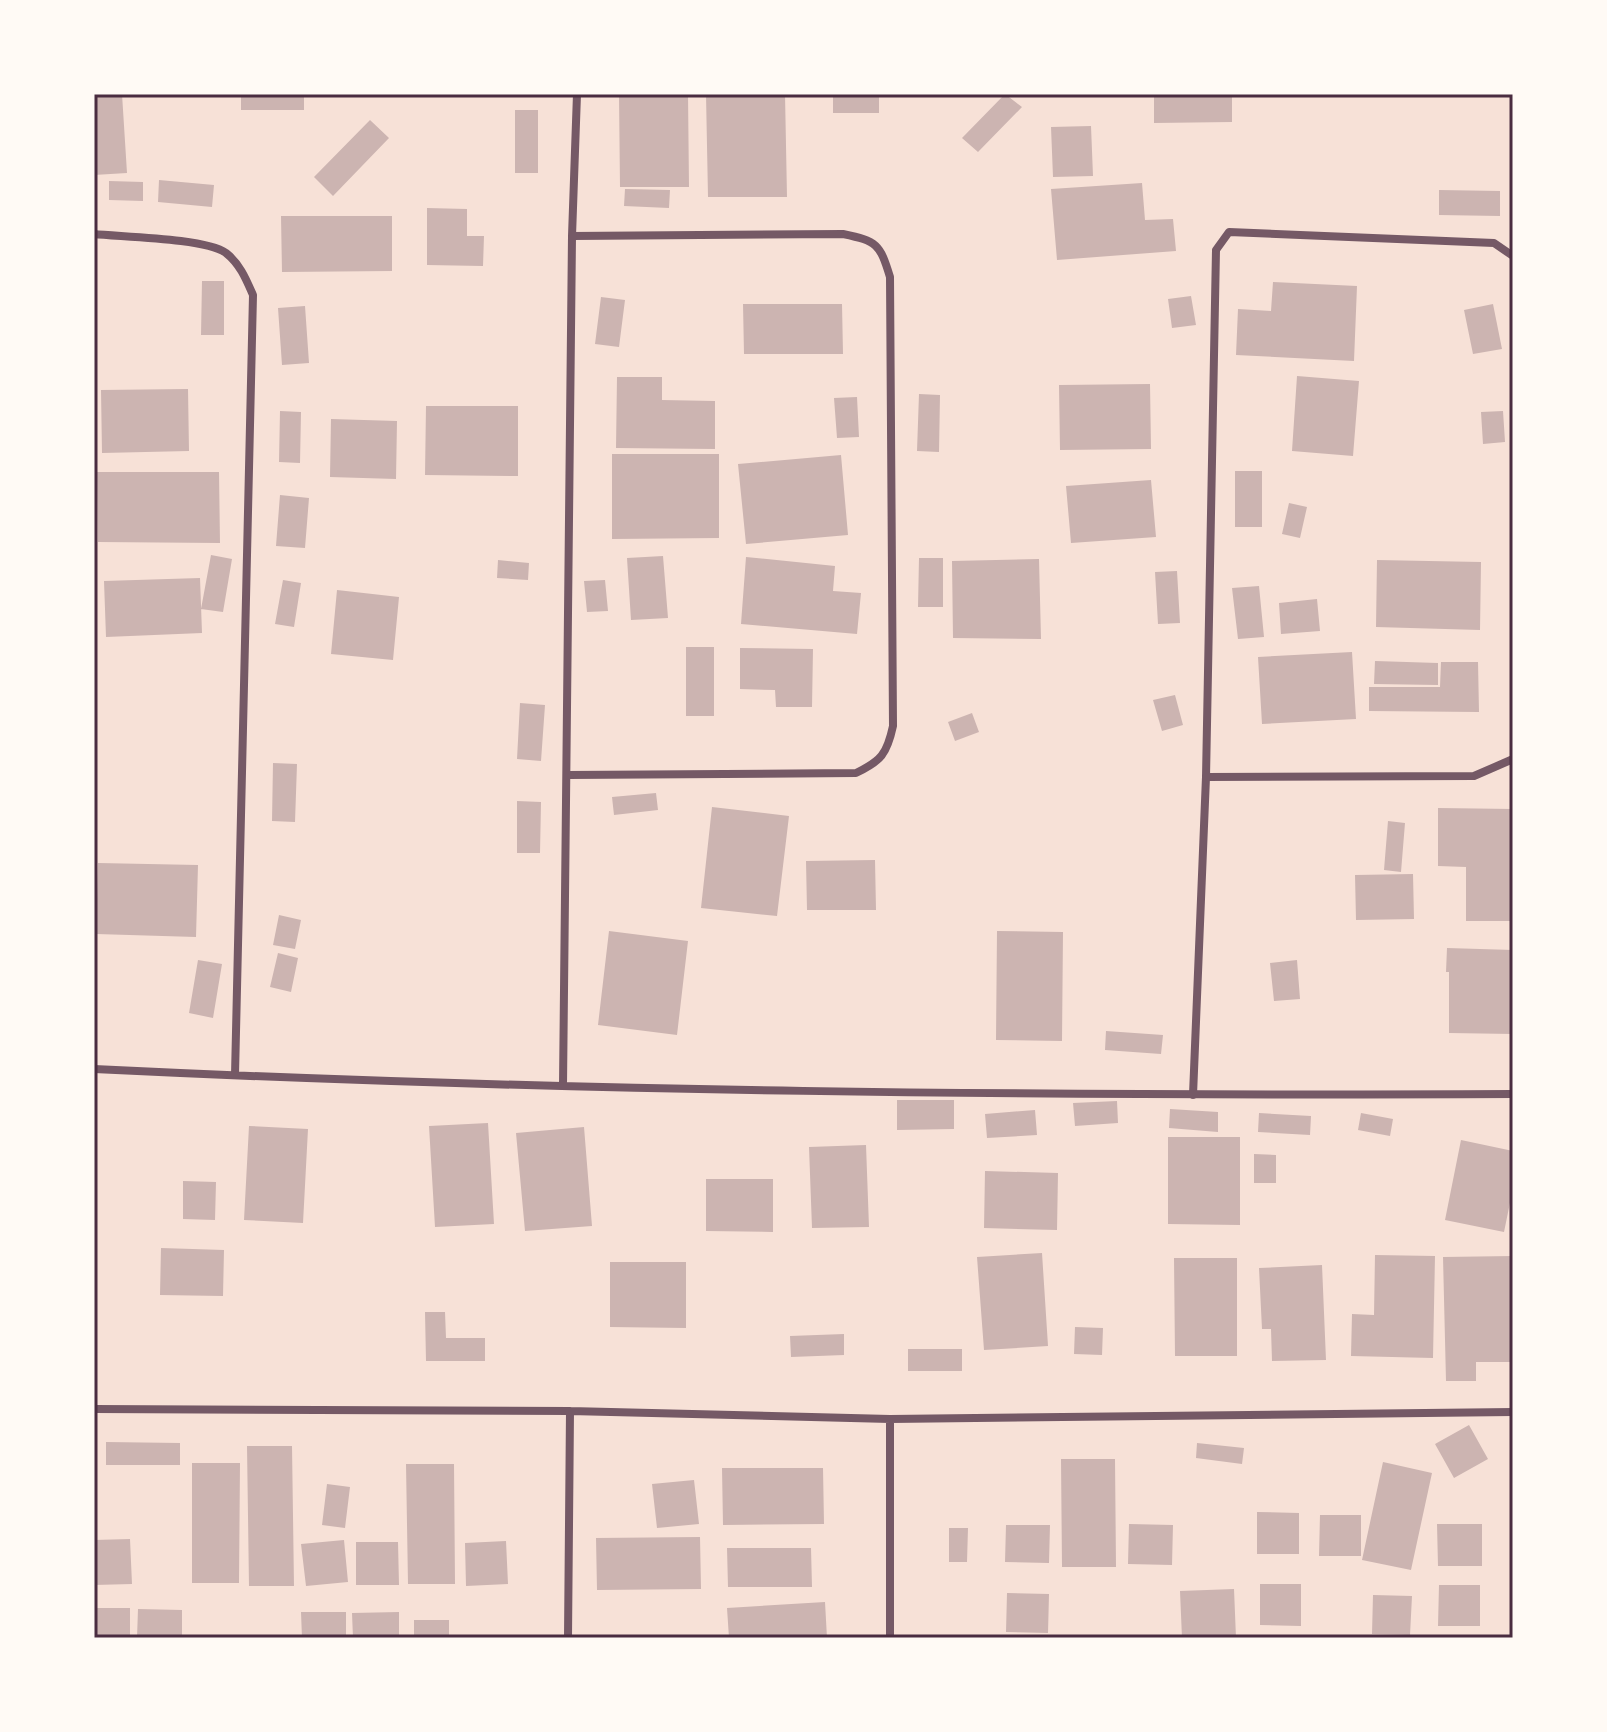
<svg xmlns="http://www.w3.org/2000/svg" width="1607" height="1732" viewBox="0 0 1607 1732" font-family="Lato,sans-serif">
<rect width="100%" height="100%" fill="#f7e1d7"/>
<path fill="#ccb4b1" d="M94 94H122L127 173 94 175Z
M241 94H304V110H241Z
M619 94H688L689 187H620Z
M706 94H785L787 197H708Z
M833 94H879V113H833Z
M1005 94 1022 107 978 152 962 138Z
M1232 94V122L1154 123V96Z
M515 110H538V173H515Z
M370 120 389 138 333 196 314 177Z
M1091 126 1093 176 1053 177 1051 127Z
M159 180 214 185 212 207 158 202Z
M109 181 143 182V201L109 200Z
M1142 183 1145 220 1173 219 1176 251 1057 260 1051 189Z
M625 189 670 190 669 208 624 206Z
M1439 190 1500 191V216L1439 215Z
M427 208 467 209V236H484L483 266 427 265Z
M281 216H392V271L282 272Z
M202 281H224V335H201Z
M1273 282 1357 286 1354 361 1236 355 1238 309 1271 311Z
M1191 296 1196 325 1172 328 1168 299Z
M601 297 625 300 619 347 595 344Z
M743 304H842L843 354H744Z
M1493 304 1502 349 1473 354 1464 310Z
M305 306 309 363 282 365 278 308Z
M1297 376 1359 381 1353 456 1292 451Z
M617 377H662V400L715 401V449L616 448Z
M1150 384 1151 449 1060 450 1059 385Z
M188 389 189 451 102 453 101 390Z
M919 394 940 395 939 452 917 451Z
M857 397 859 437 837 438 834 398Z
M426 406H518V476L425 475Z
M280 411 301 412 300 463 279 462Z
M1503 411 1505 442 1483 444 1481 412Z
M331 419 397 421 396 479 330 477Z
M612 454H719V538L612 539Z
M841 455 848 535 746 544 738 464Z
M1235 471H1262V527H1235Z
M97 472H219L220 543 98 542Z
M1151 480 1156 537 1071 543 1066 486Z
M280 495 309 498 305 548 276 546Z
M1289 503 1307 507 1300 538 1282 534Z
M211 555 232 559 223 612 201 609Z
M663 556 668 618 631 620 627 558Z
M746 557 835 566 833 591 861 593 857 634 741 624Z
M919 558H943V607H918Z
M1039 559 1041 639 953 638 952 561Z
M498 560 529 563 528 580 497 578Z
M1377 560 1481 562 1480 630 1376 627Z
M1177 571 1180 623 1158 624 1155 572Z
M200 578 202 633 106 637 104 581Z
M283 580 301 583 294 627 275 624Z
M605 580 608 611 587 612 584 581Z
M1259 586 1264 637 1238 639 1232 588Z
M337 590 399 597 393 660 331 654Z
M1317 599 1320 631 1281 634 1279 603Z
M686 647H714V716H686Z
M740 648 813 649 812 707H776L775 690 740 689Z
M1352 652 1356 719 1262 724 1258 657Z
M1375 661 1438 663V685L1374 684Z
M1441 662H1478L1479 712 1369 711V687H1440Z
M1175 695 1183 725 1162 731 1153 700Z
M520 703 545 705 541 761 517 759Z
M972 713 979 732 955 741 948 722Z
M273 763 297 764 295 822 272 821Z
M656 793 658 810 614 815 612 797Z
M517 801 541 802 540 853H517Z
M712 807 789 816 777 916 701 908Z
M1438 808 1513 809V921H1466V867L1438 866Z
M1388 821 1405 823 1401 872 1384 870Z
M875 860 876 910H807L806 861Z
M98 863 198 865 196 937 96 934Z
M1413 874 1414 919 1356 920 1355 875Z
M279 915 301 920 295 949 273 945Z
M609 931 688 941 677 1035 598 1025Z
M997 931 1063 932 1062 1041 996 1040Z
M1447 948 1513 950V1034L1449 1033V972H1446Z
M278 953 298 958 291 992 270 987Z
M198 960 222 964 213 1018 189 1013Z
M1297 960 1300 999 1274 1001 1270 963Z
M1106 1031 1163 1035 1161 1054 1105 1050Z
M897 1100H954V1129L897 1130Z
M1117 1101 1118 1123 1075 1126 1073 1103Z
M1170 1109 1218 1112V1132L1169 1128Z
M1035 1110 1037 1135 987 1138 985 1114Z
M1259 1113 1311 1116 1310 1135 1258 1132Z
M1361 1113 1393 1119 1390 1136 1358 1130Z
M488 1123 494 1224 435 1227 429 1126Z
M249 1126 308 1129 303 1223 244 1220Z
M584 1127 592 1226 525 1231 516 1133Z
M1168 1137H1240V1225L1168 1224Z
M1461 1140 1513 1151V1188L1504 1232 1445 1220Z
M866 1145 869 1227 812 1228 809 1147Z
M1254 1154 1276 1155V1183H1254Z
M985 1171 1058 1173 1057 1230 984 1228Z
M706 1179H773V1232L706 1231Z
M183 1181 216 1182 215 1220 183 1219Z
M161 1248 224 1250 223 1296 160 1295Z
M1042 1253 1048 1346 984 1350 977 1257Z
M1375 1255 1435 1256 1433 1358 1351 1356 1352 1314 1374 1315Z
M1513 1256V1362H1476V1381H1446L1443 1257Z
M1174 1258H1237V1356H1175Z
M610 1262H686V1328L610 1327Z
M1322 1265 1326 1360 1272 1361 1271 1329H1262L1259 1268Z
M425 1312H445L446 1338H485V1361H426Z
M1075 1327 1103 1328 1102 1355 1074 1354Z
M844 1334V1355L791 1357 790 1336Z
M908 1349H962V1371H908Z
M1469 1425 1488 1459 1454 1478 1435 1444Z
M106 1442 180 1443V1465H106Z
M1197 1443 1244 1448 1242 1464 1196 1458Z
M247 1446H292L294 1586H249Z
M1061 1459H1115L1116 1567H1062Z
M1383 1462 1432 1473 1411 1570 1362 1560Z
M192 1463H240L239 1583H192Z
M406 1464H454L455 1584H408Z
M722 1468H823L824 1524 723 1525Z
M694 1480 699 1524 657 1528 652 1484Z
M327 1484 350 1487 345 1528 322 1525Z
M1257 1512 1299 1513V1554H1257Z
M1320 1515H1361V1556H1319Z
M1129 1524 1173 1525 1172 1565 1128 1564Z
M1437 1524H1482V1566H1438Z
M1006 1525H1050L1049 1563 1005 1562Z
M949 1528H968L967 1562H949Z
M700 1537 701 1589 597 1590 596 1538Z
M130 1539 132 1584 94 1585V1540Z
M344 1540 348 1582 306 1586 301 1544Z
M506 1541 508 1584 466 1586 465 1543Z
M356 1542H398L399 1585H356Z
M727 1548H811L812 1587H728Z
M1260 1584H1301V1626L1260 1625Z
M1439 1585H1480V1626H1438Z
M1234 1589 1236 1638H1182L1180 1591Z
M1007 1593 1049 1594 1048 1633 1006 1632Z
M1373 1595 1412 1596 1410 1635 1372 1634Z
M825 1602 827 1638H729L727 1608Z
M94 1608H130V1638H94Z
M138 1609 182 1610V1638H137Z
M301 1612H346V1638H302Z
M399 1612V1638H353L352 1613Z
M414 1620H449V1638H414Z"/>
<g fill="none" stroke-linecap="round" stroke-linejoin="round">
<path stroke="#755966" stroke-width="8" d="M94 234C122 237 205 238 226 253 240 264 246 279 253 295L235 1075
M568 775 856 773C881 761 887 754 893 726L890 277C880 244 877 241 843 234L572 236
M1206 777 1474 776 1513 759
M94 1069C566 1092 1040 1096 1513 1094
M563 1085 572 236 577 94
M1193 1095 1206 777 1216 250 1229 232 1494 243 1513 256
M94 1409 570 1411 890 1419 1513 1412
M568 1638 570 1411
M890 1638V1419"/>
</g>
<rect width="1607" height="1732" fill="none" stroke="#fffaf5" stroke-width="192"/>
<rect x="96" y="96" width="1415" height="1540" fill="none" stroke="#4a2c40" stroke-width="3"/>
</svg>
